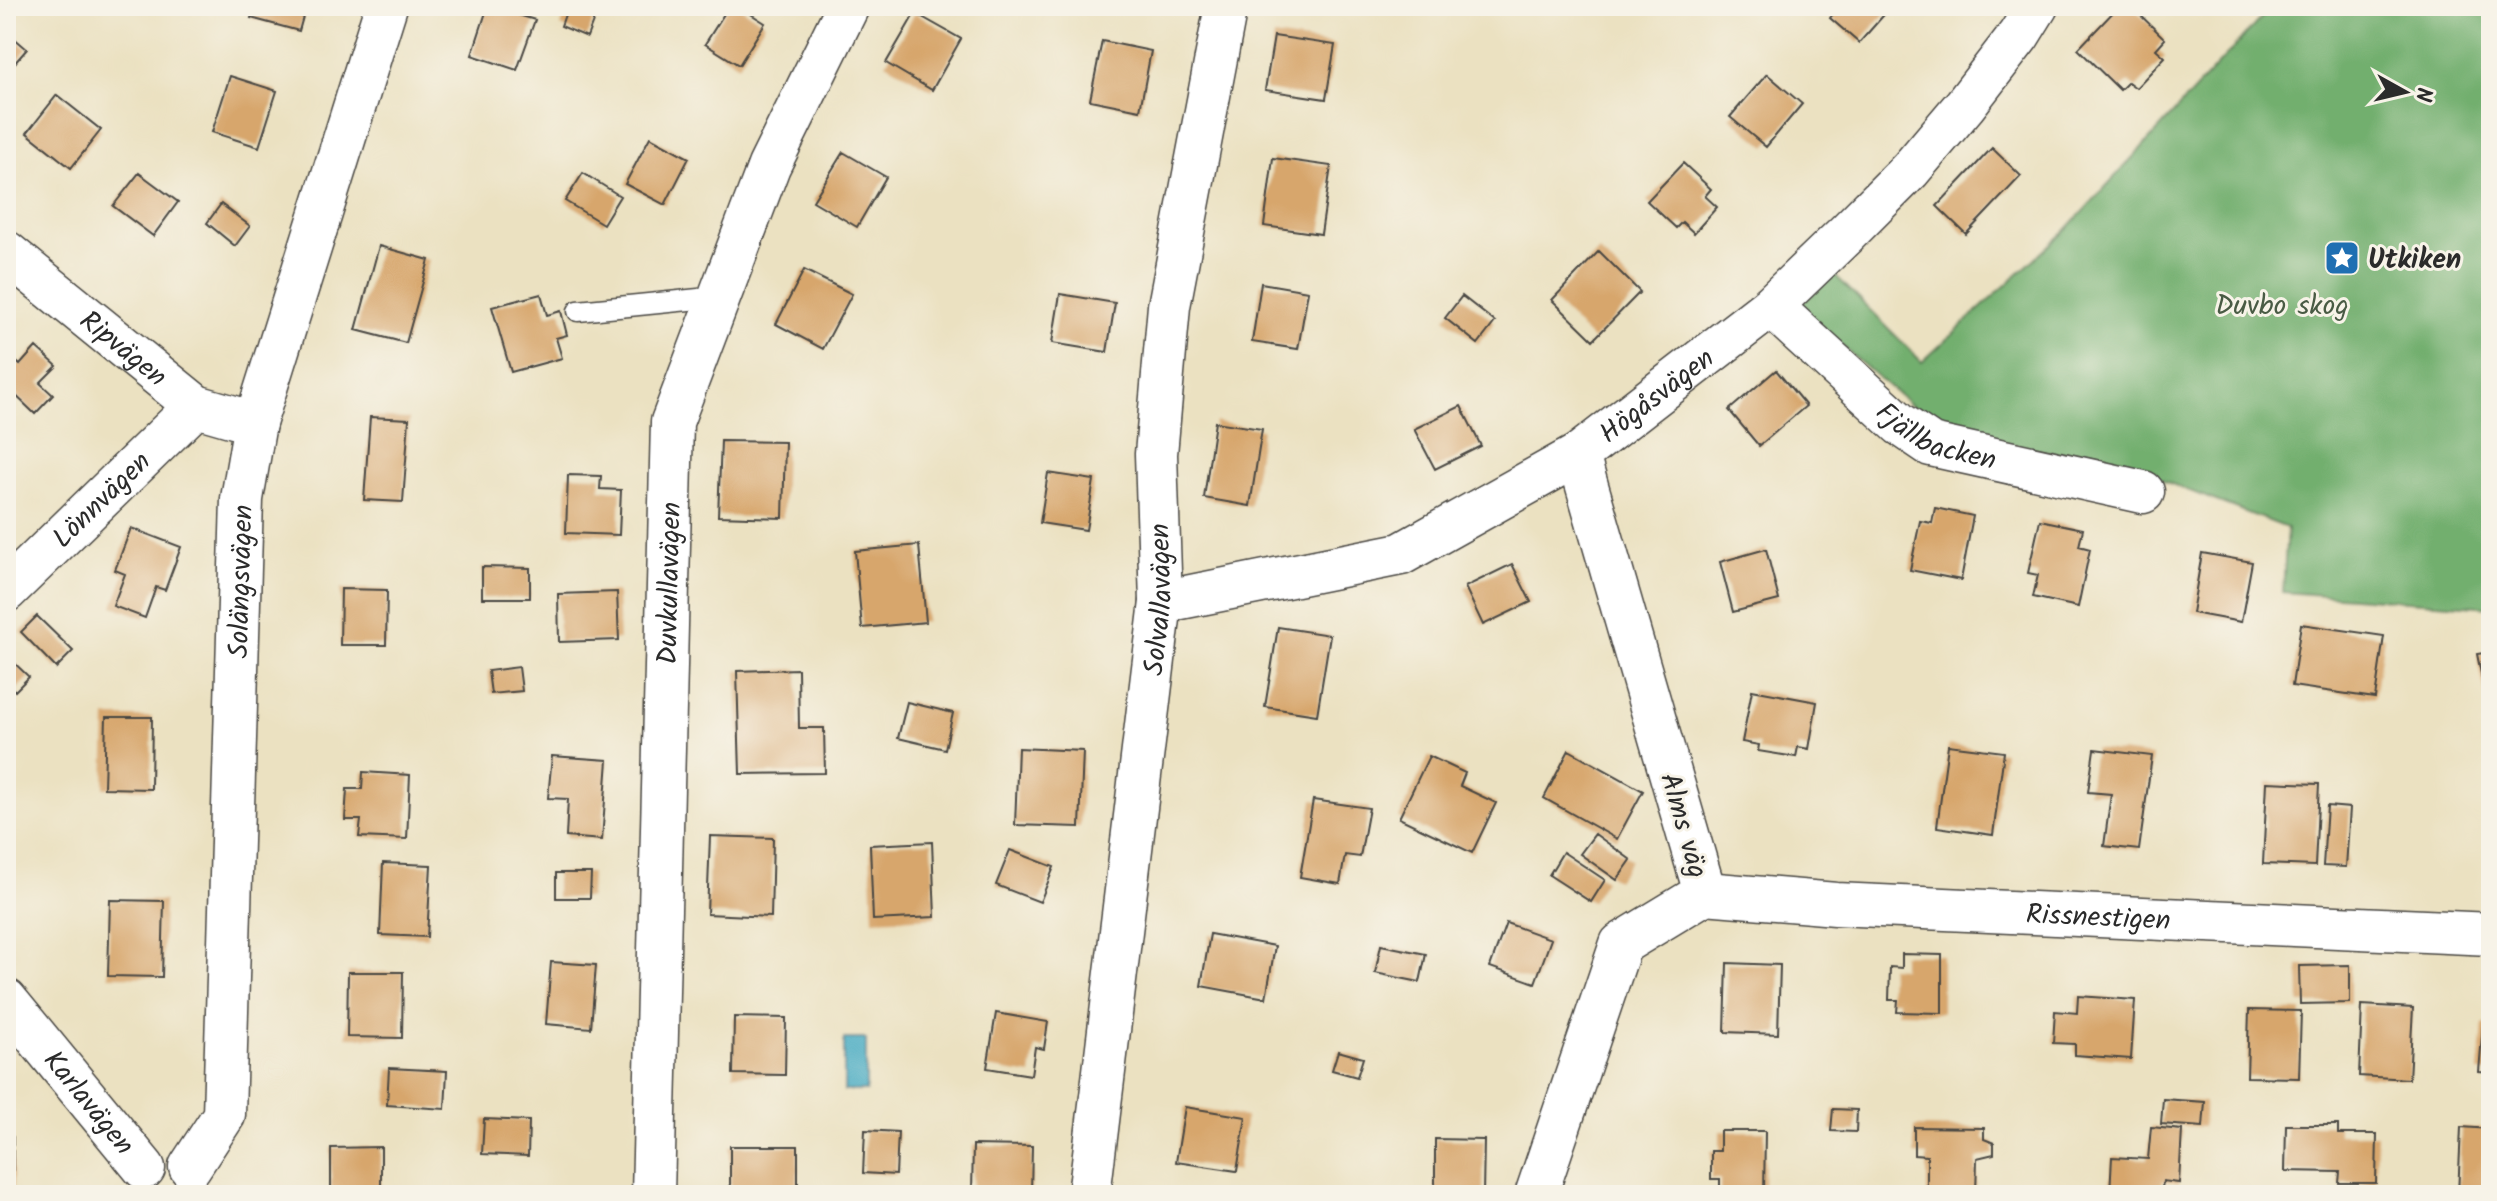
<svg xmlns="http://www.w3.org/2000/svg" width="2497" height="1201" viewBox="0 0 2497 1201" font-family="Kalam,sans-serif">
<rect width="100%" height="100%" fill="#f7f3e8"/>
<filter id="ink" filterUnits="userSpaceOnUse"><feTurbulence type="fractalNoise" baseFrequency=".0125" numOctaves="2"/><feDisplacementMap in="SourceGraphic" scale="16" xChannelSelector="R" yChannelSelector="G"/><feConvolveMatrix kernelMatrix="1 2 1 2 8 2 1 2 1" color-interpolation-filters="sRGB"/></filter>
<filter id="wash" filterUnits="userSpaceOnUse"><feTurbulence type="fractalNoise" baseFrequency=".006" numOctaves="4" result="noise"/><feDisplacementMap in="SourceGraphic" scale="32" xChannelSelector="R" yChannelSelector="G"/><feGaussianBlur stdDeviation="1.8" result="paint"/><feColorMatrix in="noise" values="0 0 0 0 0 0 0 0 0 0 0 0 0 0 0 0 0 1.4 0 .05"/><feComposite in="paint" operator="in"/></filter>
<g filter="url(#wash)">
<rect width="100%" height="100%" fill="#ebe1c1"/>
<path fill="#72af6e" stroke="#4e6d4c" stroke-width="2" d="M2272 6H2491V607L2283 592 2287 528 2148 475 1935 426 1796 307 1835 275 1922 362 2066 230Z"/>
<path fill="#41a8c1" stroke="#366a76" stroke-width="2" d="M844 1039H866V1091H844Z"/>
<g id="blocks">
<path fill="#d7a66c" d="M255 6H306L299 31 251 18Z
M488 6 535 20 517 70 472 55Z
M568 6H599L587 37 561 26Z
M729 6H738L765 23 739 65 705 44Z
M1834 6H1888L1890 8 1859 43 1830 18 1837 9Z
M2119 6H2131L2165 39 2156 49 2165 57 2136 88 2128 82 2120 90 2078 49Z
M915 13 961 39 932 90 886 63Z
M6 31 27 49 6 73Z
M1274 36 1335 45 1326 99 1265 90Z
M1102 41 1151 51 1140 110 1090 100Z
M1767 74 1802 104 1766 147 1730 117Z
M230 76 277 91 259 147 212 132Z
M57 95 101 130 71 168 27 133Z
M650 137 689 158 665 205 625 184Z
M1992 148 2021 176 1966 234 1937 206Z
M843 152 886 177 857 227 813 201Z
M1273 158 1331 166 1321 234 1264 226Z
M1683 163 1711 189 1705 196 1717 207 1694 233 1682 222 1676 228 1647 201Z
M139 173 178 202 153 236 113 206Z
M583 173 620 196 603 224 565 201Z
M221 204 250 226 235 246 207 223Z
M379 246 429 260 406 343 356 330Z
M1599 251 1640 292 1593 340 1552 300Z
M804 270 852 294 823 349 776 324Z
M1261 283 1308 291 1298 349 1252 342Z
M541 294 547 315 561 311 567 335 556 338 562 358 511 372 492 307Z
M1060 294 1115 303 1107 352 1052 343Z
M1462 296 1495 322 1478 344 1445 318Z
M36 347 57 366 40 383 53 395 35 414 6 386V363L11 357 20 365Z
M1776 370 1806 406 1759 446 1729 410Z
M1461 406 1481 446 1435 469 1414 429Z
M370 417 409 419 403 502 364 500Z
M1215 422 1262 429 1250 506 1204 498Z
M721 441 785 442 783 518 718 516Z
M1048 473 1094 480 1086 530 1040 523Z
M568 475 601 476 600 489 621 490 619 535 566 533Z
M1935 508 1973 516 1961 580 1910 570 1920 521 1932 523Z
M2040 520 2083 529 2079 546 2090 549 2078 607 2033 597 2038 575 2028 573Z
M131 528 181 547 165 590 156 587 145 618 113 606 125 574 115 570Z
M919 545 926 622 862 628 855 551Z
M1766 549 1779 600 1733 612 1720 562Z
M2202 553 2252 562 2241 622 2192 613Z
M1512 564 1531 602 1483 625 1465 587Z
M482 567 530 568V598H482Z
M341 589 387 590 386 645H340Z
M617 592 619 640 559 642 558 594Z
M37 616 73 651 56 668 21 632Z
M2301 624 2384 636 2375 698 2292 686Z
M1278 627 1330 635 1317 715 1265 707Z
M2491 652V718H2490L2477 654Z
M6 655 29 677 15 691 6 682Z
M519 667 522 691 491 694 488 671Z
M798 669 799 728H824L825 773 740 774 737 671Z
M1752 690 1817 702 1809 749 1798 747 1796 757 1758 751 1759 745 1742 742Z
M907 702 953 713 945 749 898 738Z
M106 717H152L151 789 104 788Z
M1948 745 2004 752 1993 835 1937 827Z
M1018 748 1083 751 1080 827 1015 825Z
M2094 749 2152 756 2139 850 2104 846 2111 794 2088 792Z
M1569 750 1643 791 1617 839 1544 798Z
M552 756 608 760 602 840 566 837 568 799 548 798Z
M1429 756 1465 773 1460 786 1496 803 1472 853 1399 818Z
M363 772 410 775 407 839 359 837 361 820H345L347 789H362Z
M2267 782 2319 784 2315 866 2263 864Z
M1313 800 1369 808 1360 857 1345 855 1340 884 1300 877Z
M2327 806 2350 808 2346 867 2323 866Z
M1595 834 1631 860 1617 880 1580 854Z
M710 836 773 838 771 917 707 914Z
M932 842 935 917 873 920 870 845Z
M1010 850 1054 867 1040 902 996 885Z
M1563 852 1605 880 1591 902 1549 875Z
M383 863 431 865 427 937 380 935Z
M556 873H591L590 898H556Z
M110 900 164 901 162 977 108 976Z
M1506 923 1551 939 1535 983 1490 967Z
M1210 934 1275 946 1266 998 1201 986Z
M1381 945 1426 954 1420 982 1375 973Z
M1902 954 1942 955V1013L1897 1012 1898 1000H1889L1890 967 1902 968Z
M551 962 596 965 591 1028 546 1024Z
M1727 963 1780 965 1778 1034 1725 1032Z
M2350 965V1003L2300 1004 2299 966Z
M348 972H403L402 1038 347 1037Z
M2078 996 2135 1000 2131 1059 2075 1055V1044L2053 1043 2055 1011 2077 1013Z
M2362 1005 2413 1008 2409 1079 2359 1076Z
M2249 1010 2301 1011 2299 1078 2247 1077Z
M996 1013 1048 1022 1044 1049 1035 1047 1031 1075 987 1068Z
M734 1017 786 1018 785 1075 733 1074Z
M2483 1024H2491V1073L2479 1072Z
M1338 1051 1363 1058 1357 1077 1332 1070Z
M389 1068 447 1071 445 1109 387 1105Z
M2163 1099 2205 1102 2203 1127 2161 1124Z
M1185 1107 1246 1117 1237 1171 1176 1162Z
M1833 1109 1857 1110 1856 1132 1831 1131Z
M484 1119 529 1121 528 1156 482 1154Z
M2286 1125H2338V1134H2377L2376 1183H2339L2340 1172 2285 1171Z
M1914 1127 1984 1128V1139L1994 1143V1154L1977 1158 1976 1195H1927V1156L1914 1155Z
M2151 1127 2182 1130 2179 1183 2163 1181 2161 1195 2110 1193 2112 1157 2148 1159Z
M2461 1127 2491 1129V1195H2458Z
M865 1130 898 1132 896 1175 863 1173Z
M1720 1131H1765L1764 1195H1720V1179H1711V1151H1720Z
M6 1137H13V1195H6Z
M1435 1139 1484 1140 1483 1195H1435Z
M973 1145 1032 1146 1031 1194 972 1192Z
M730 1146H798V1190H730Z
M381 1147V1195H331V1148Z"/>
</g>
</g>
<g filter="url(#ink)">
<use href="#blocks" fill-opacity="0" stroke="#484642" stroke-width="2"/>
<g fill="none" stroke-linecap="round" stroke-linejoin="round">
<defs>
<path id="lane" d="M578 311 719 297"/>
<g id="street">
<path id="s1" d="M6 252 196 406 255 423"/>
<path id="s2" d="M1771 306 1900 424 1931 445 2143 492"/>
<path id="s3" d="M6 591 196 406"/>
<path id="s4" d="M1161 602 1401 554 1578 455 1771 306 1846 234 1910 170 1965 105 2019 35 2037 6"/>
<path id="s5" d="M1705 893 1836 904 2491 934"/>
<path id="s6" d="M6 1000 144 1168"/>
<path id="s7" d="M190 1167 224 1115 242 499 255 423 386 6"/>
<path id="s8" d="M653 1195 672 422 769 166 848 6"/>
<path id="s9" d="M1089 1195 1161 602 1156 454 1169 306 1226 6"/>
<path d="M1536 1195 1621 944 1705 893 1578 455"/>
</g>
</defs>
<use href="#lane" stroke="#484642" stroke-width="23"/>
<use href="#street" stroke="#484642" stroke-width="45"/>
<use href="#lane" stroke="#fff" stroke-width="20"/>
<use href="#street" stroke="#fff" stroke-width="42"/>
</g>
</g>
<defs>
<symbol id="sight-square" viewBox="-11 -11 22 22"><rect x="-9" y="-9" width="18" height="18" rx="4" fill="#1f6fb2" stroke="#f7f3e8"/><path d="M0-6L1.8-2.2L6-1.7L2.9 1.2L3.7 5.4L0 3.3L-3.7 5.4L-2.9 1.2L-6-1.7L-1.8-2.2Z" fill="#fff"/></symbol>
</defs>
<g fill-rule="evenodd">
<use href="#sight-square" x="2322" y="238" width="40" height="40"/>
</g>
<g text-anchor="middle" stroke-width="6" stroke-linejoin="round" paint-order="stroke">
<g font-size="28" font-weight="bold" fill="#2b2b2b" stroke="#f7f3e8" text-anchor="start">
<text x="2368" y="268">Utkiken</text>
</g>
<g font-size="28" fill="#495b44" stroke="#f7f3e8">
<text x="2282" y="314">Duvbo skog</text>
</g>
<g font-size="28" fill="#2b2b2b" stroke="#f7f3e8">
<text dy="10" stroke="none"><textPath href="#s1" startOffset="152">Ripvägen</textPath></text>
<text dy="10" stroke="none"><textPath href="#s4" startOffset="546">Högåsvägen</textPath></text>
<text dy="10" stroke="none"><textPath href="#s2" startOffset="214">Fjällbacken</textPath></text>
<text dy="10" stroke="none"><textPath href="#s3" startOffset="132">Lönnvägen</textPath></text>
<text dy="10" stroke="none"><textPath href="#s7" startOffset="596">Solängsvägen</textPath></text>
<text dy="10" stroke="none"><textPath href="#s8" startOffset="612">Duvkullavägen</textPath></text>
<text dy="10" stroke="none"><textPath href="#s9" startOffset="600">Solvallavägen</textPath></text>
<text transform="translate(1685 825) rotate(74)" y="10">Alms väg</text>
<text dy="10" stroke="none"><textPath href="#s5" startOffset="394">Rissnestigen</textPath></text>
<text dy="10" stroke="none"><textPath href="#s6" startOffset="132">Karlavägen</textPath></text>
</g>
</g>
<rect width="2497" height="1201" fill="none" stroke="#f7f3e8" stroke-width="32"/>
<g transform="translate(2405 92) rotate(98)" stroke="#f7f3e8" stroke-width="6" paint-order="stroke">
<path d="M0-6L14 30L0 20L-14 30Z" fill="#2b2b2b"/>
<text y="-12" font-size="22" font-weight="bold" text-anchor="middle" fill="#2b2b2b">N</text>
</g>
</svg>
